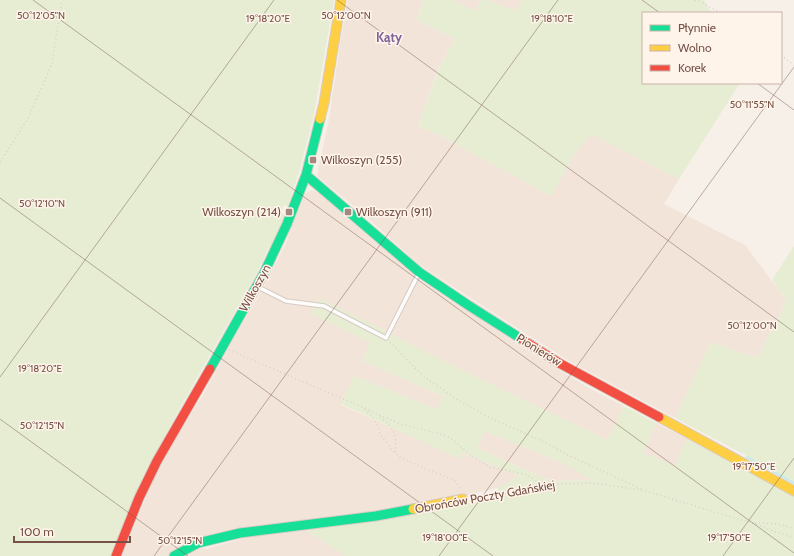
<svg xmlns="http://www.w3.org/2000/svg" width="794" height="556" viewBox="0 0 794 556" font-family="Cabin,sans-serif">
<rect width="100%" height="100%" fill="#f7f0e9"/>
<path fill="#f3e4d9" d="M348 0H423L417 20 455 39 438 69 418 126 441 136 551 196 575 153 591 134 679 179 664 204 745 245 787 301 757 358 711 342 675 418 569 361 438 277 419 264 362 213 317 176 329 119 340 44Z
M451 0H481L476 11Z
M487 0H522L517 12Z
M312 190 318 193 419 280 536 356 589 388 624 406 607 440 441 360 312 314 370 342 362 361 443 396 436 409 354 376 341 405 460 458 462 453 519 476 498 488 464 496 392 510 238 529 197 538 168 556H122L152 483 175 439 203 395 234 338 260 294 285 245 303 198 306 193Z
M656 423 687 439 675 466 643 453Z
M484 431 561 462 593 480 551 481 477 448Z
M306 530 346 556H182L197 548 206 549 255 535Z"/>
<path fill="#e6edd3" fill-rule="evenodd" d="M0 0H334L314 114 300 169 288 206 284 205 281 212 285 215 282 223 281 228 275 244 268 249 259 269 190 390 144 474 111 556H0Z
M423 0H451L476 11 481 0H487L517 11 522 0H704L710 11 712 13H643V83H740L679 179 591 134 575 153 551 196 441 136 418 126 439 68 455 39 417 20Z
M794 246V481L675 418 711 342 757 358 787 301 772 280Z
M319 298 392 334 441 360 607 440 624 406 656 423 643 453 675 466 687 439 794 496V556H346L306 530C370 522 433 509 496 498L498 488 518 476 463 453 460 459 341 404 354 376 436 409 443 396 362 361 370 342 311 314ZM484 431 561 462 592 480 551 481 477 448Z"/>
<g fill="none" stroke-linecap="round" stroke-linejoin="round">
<path stroke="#caeae8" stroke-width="2.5" d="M747 457 794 483"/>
<defs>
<path id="lane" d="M258 287 286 301 324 306 386 338 419 273"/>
<path id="fast" d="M306 175 419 272 468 305 523 340
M210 369 264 273 287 224 306 175 320 119
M174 556 198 543 240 533 376 516 413 509"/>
<path id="slow" d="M320 119 324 103 341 0
M659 417 794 491
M413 509 463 499"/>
<path id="jam" d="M523 340 559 363 659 417
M116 556 139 498 157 461 210 369"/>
</defs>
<use href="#lane" stroke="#d6cbc6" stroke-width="5.5"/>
<use href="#fast" stroke="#d6cbc6" stroke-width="11"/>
<use href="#slow" stroke="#d6cbc6" stroke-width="11"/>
<use href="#jam" stroke="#d6cbc6" stroke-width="11"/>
<path stroke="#dad0cc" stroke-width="1.5" stroke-dasharray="1 3" stroke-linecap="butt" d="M695 0 702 2 720 13
M781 55 794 65
M0 162 27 120 52 64 62 0
M390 342 422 375 458 400 490 418 542 441 568 455 641 489
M229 350 362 407 372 416 376 422 381 435 391 449 400 457 428 470 454 480 460 488 461 490
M365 408 379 415 404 425 429 431 449 437 459 445 471 456 490 467 525 474 539 482 553 484
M380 417C395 429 397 434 395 453
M471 498 522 489 557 484 593 483 643 490 724 515 753 523 776 532 794 537
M755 523C770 523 780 523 794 529"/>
<use href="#lane" stroke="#fefdfc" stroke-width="3.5"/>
<use href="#fast" stroke="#16e098" stroke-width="9"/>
<use href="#slow" stroke="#ffcf43" stroke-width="9"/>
<use href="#jam" stroke="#f24e42" stroke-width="9"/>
</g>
<path fill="none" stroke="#765248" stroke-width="1" stroke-opacity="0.45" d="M33 0 794 553M337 0 794 332M642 0 660 13M757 83 794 110M0 198 493 556M0 377 274 0M0 419 188 556M154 556 558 0M439 556 794 67M723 556 794 458"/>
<g fill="#a38980" stroke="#fff4ea" stroke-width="1.5">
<rect x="309" y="156" width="8" height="8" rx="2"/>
<rect x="285" y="208" width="8" height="8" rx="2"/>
<rect x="344" y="208" width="8" height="8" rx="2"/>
</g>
<g text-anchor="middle" stroke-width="3" stroke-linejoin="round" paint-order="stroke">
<g font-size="12" fill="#765248" stroke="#fff4ea" text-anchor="start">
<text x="321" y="164">Wilkoszyn (255)</text>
<text x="281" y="216" text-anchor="end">Wilkoszyn (214)</text>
<text x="356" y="216">Wilkoszyn (911)</text>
</g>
<g font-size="12" fill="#765248" stroke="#fff4ea">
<text transform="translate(255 288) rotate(-61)" y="4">Wilkoszyn</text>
<text transform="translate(539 350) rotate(32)" y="4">Pionierów</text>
<text transform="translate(485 497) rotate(-10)" y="4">Obrońców Poczty Gdańskiej</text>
</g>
<g font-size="13" font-weight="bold" fill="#80639a" stroke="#fff4ea">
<text x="389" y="42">Kąty</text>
</g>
</g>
<g font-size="10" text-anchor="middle" fill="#765248" stroke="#fff4ea" stroke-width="3" stroke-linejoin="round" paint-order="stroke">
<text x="41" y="19">50°12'05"N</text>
<text x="346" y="19">50°12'00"N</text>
<text x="552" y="22">19°18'10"E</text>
<text x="268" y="22">19°18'20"E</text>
<text x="752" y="108">50°11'55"N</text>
<text x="42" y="207">50°12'10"N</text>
<text x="752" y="329">50°12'00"N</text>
<text x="40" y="372">19°18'20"E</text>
<text x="42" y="429">50°12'15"N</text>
<text x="754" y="470">19°17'50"E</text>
<text x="445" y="541">19°18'00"E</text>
<text x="729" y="541">19°17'50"E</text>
<text x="180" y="544">50°12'15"N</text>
</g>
<rect x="642" y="12" width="140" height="72" fill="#fff4ea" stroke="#c8b3a9"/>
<rect x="650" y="25" width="20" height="6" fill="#16e098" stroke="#c8b3a9"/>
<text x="678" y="32" font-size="12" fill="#765248">Płynnie</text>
<rect x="650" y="45" width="20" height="6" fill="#ffcf43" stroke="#c8b3a9"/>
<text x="678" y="52" font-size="12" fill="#765248">Wolno</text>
<rect x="650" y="65" width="20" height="6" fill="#f24e42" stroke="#c8b3a9"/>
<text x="678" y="72" font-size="12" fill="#765248">Korek</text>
<path d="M14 536v6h116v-6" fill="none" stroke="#765248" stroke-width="2"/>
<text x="20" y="536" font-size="12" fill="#765248" stroke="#fff4ea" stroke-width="3" paint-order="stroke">100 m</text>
</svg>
